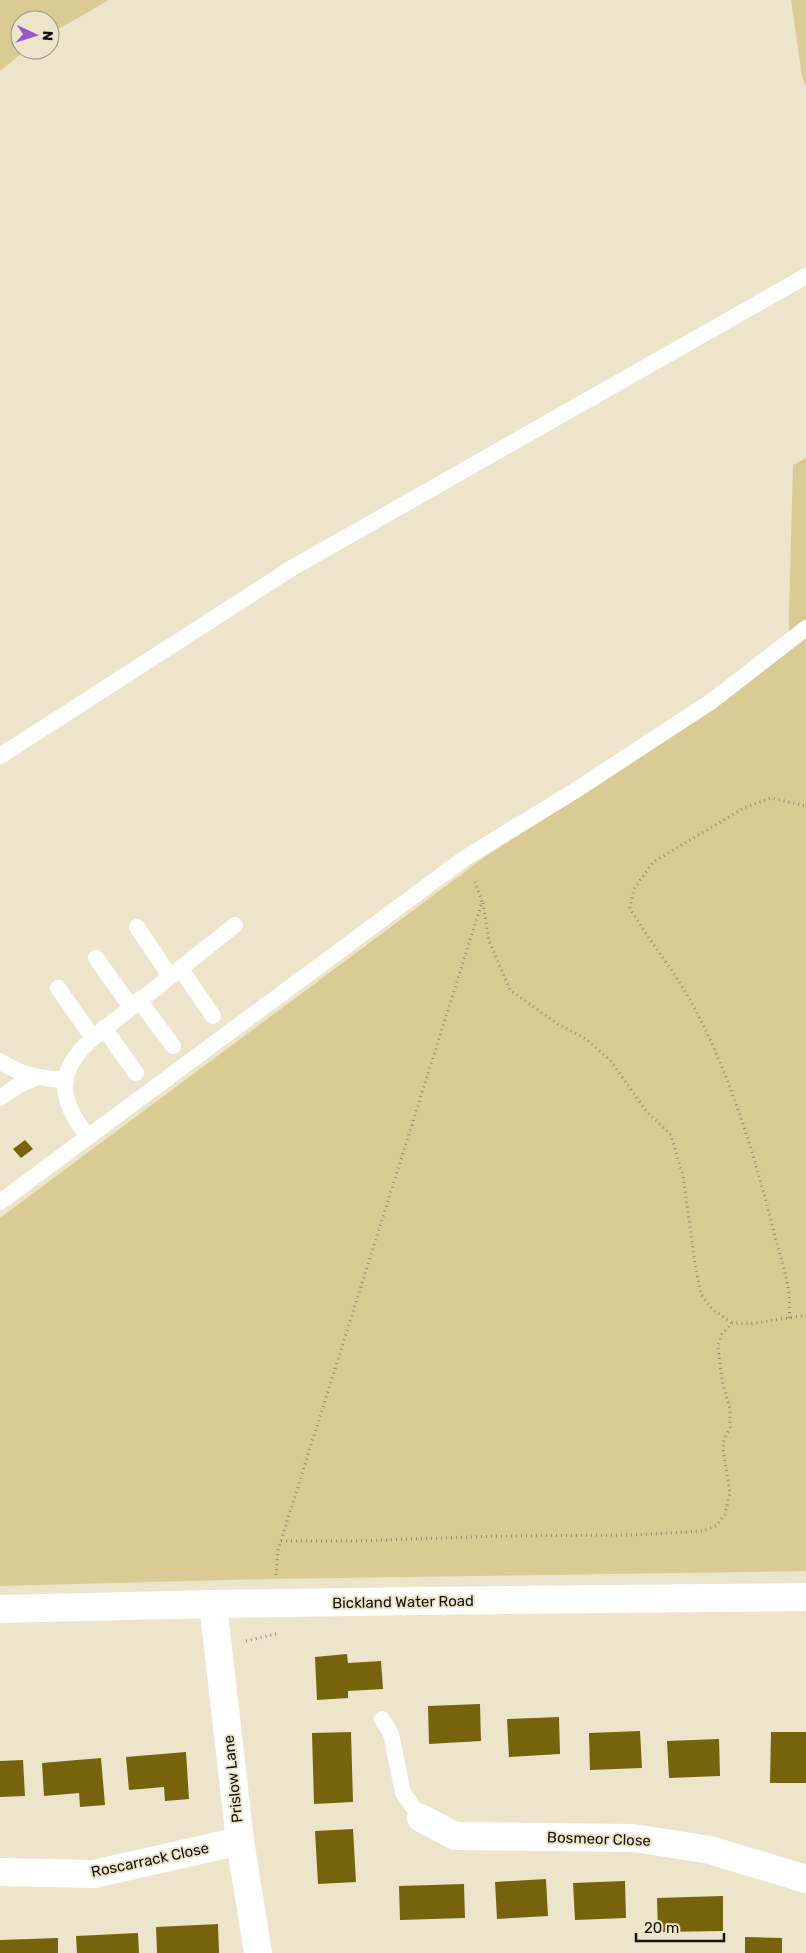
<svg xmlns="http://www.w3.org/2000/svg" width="806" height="1953" viewBox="0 0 806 1953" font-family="Rubik,sans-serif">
<rect width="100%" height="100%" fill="#ece5cc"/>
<path fill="#dacb94" d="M0 0H109L50 34V20H20V50H26L0 71Z
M791 0H806V87L802 76Z
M806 458V1571L269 1579 0 1586V1218L486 856 576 799 788 651 793 465Z"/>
<path fill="#77630b" d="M25 1140 33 1149 21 1158 13 1149Z
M347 1654 348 1663 381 1661 383 1689 348 1691V1698L317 1700 315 1657Z
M480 1704 481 1741 429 1744 428 1706Z
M559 1717 560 1754 509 1757 507 1719Z
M640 1731 642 1768 590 1770 589 1733Z
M351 1732 353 1802 314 1804 312 1733Z
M771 1732H806V1783H770Z
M719 1739 720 1776 669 1778 667 1741Z
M186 1752 189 1799 165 1801 164 1787 129 1790 126 1757Z
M101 1758 105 1805 80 1807 79 1793 44 1796 42 1763Z
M23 1760 25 1796 0 1797V1761Z
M353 1829 356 1882 318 1884 315 1831Z
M546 1879 548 1916 497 1919 495 1882Z
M625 1881 626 1918 575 1920 573 1883Z
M464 1884 465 1918 400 1920 399 1886Z
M723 1896V1931L658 1932 657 1898Z
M218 1924 219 1953H157L156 1927Z
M138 1933 139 1953H77L76 1936Z
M745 1937 782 1938V1953H745Z
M58 1938V1953H0V1940Z"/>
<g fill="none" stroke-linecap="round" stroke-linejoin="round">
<path stroke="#8d8977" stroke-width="3" stroke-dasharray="1 4" stroke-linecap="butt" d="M483 903 489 941 510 990 558 1024 586 1039 610 1060 646 1111 671 1135 683 1176 695 1264 701 1294 712 1309 732 1323
M789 1318C792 1291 783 1266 776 1240 756 1159 728 1065 686 993 669 964 647 938 630 908L634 889 653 862 744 808 771 798 806 806
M281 1541H355L500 1536 634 1535 702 1531 716 1526 725 1514 730 1493 723 1450 724 1439 730 1427V1409L722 1380 718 1346 722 1334 732 1323 750 1324 806 1315
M276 1575 278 1550 482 902 474 879
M246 1641 276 1634"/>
<path stroke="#fff" stroke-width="16" d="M0 756 292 568 806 276
M137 927 170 976
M96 958 131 1007
M180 968 213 1016
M58 988 93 1038
M139 1000 173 1046
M104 1028 136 1073
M0 1061C19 1075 42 1079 66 1080
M0 1098 17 1086 38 1077
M88 1137C58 1099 55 1071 93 1038L235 925
M0 1202 465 858 573 792 712 701 806 628
M382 1719 391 1734 403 1793 421 1818"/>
<path stroke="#fff" stroke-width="28" d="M421 1818 455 1836 634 1838 710 1850 806 1879
M0 1872 94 1874 240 1841
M258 1953 240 1841 213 1604 421 1601"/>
<path stroke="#fff" stroke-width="28" d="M421 1601 806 1597
M0 1609 213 1604"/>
</g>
<g text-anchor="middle" stroke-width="4" stroke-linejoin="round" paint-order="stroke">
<g font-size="15" fill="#141209" stroke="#ece5cc">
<text transform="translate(403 1602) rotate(-1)" y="5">Bickland Water Road</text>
<text transform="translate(233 1779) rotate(-96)" y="5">Prislow Lane</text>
<text transform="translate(599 1839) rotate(2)" y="5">Bosmeor Close</text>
<text transform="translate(150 1860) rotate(-12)" y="5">Roscarrack Close</text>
</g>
</g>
<g transform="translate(35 35) rotate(94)"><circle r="24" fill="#ece5cc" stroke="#96917e"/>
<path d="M0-4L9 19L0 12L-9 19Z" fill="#9458d0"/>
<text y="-8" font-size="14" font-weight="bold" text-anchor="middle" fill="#141209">N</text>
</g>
<path d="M636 1933v8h88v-8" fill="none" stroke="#141209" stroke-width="2.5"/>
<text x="644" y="1933" font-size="15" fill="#141209" stroke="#ece5cc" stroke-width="4" paint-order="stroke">20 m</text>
</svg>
